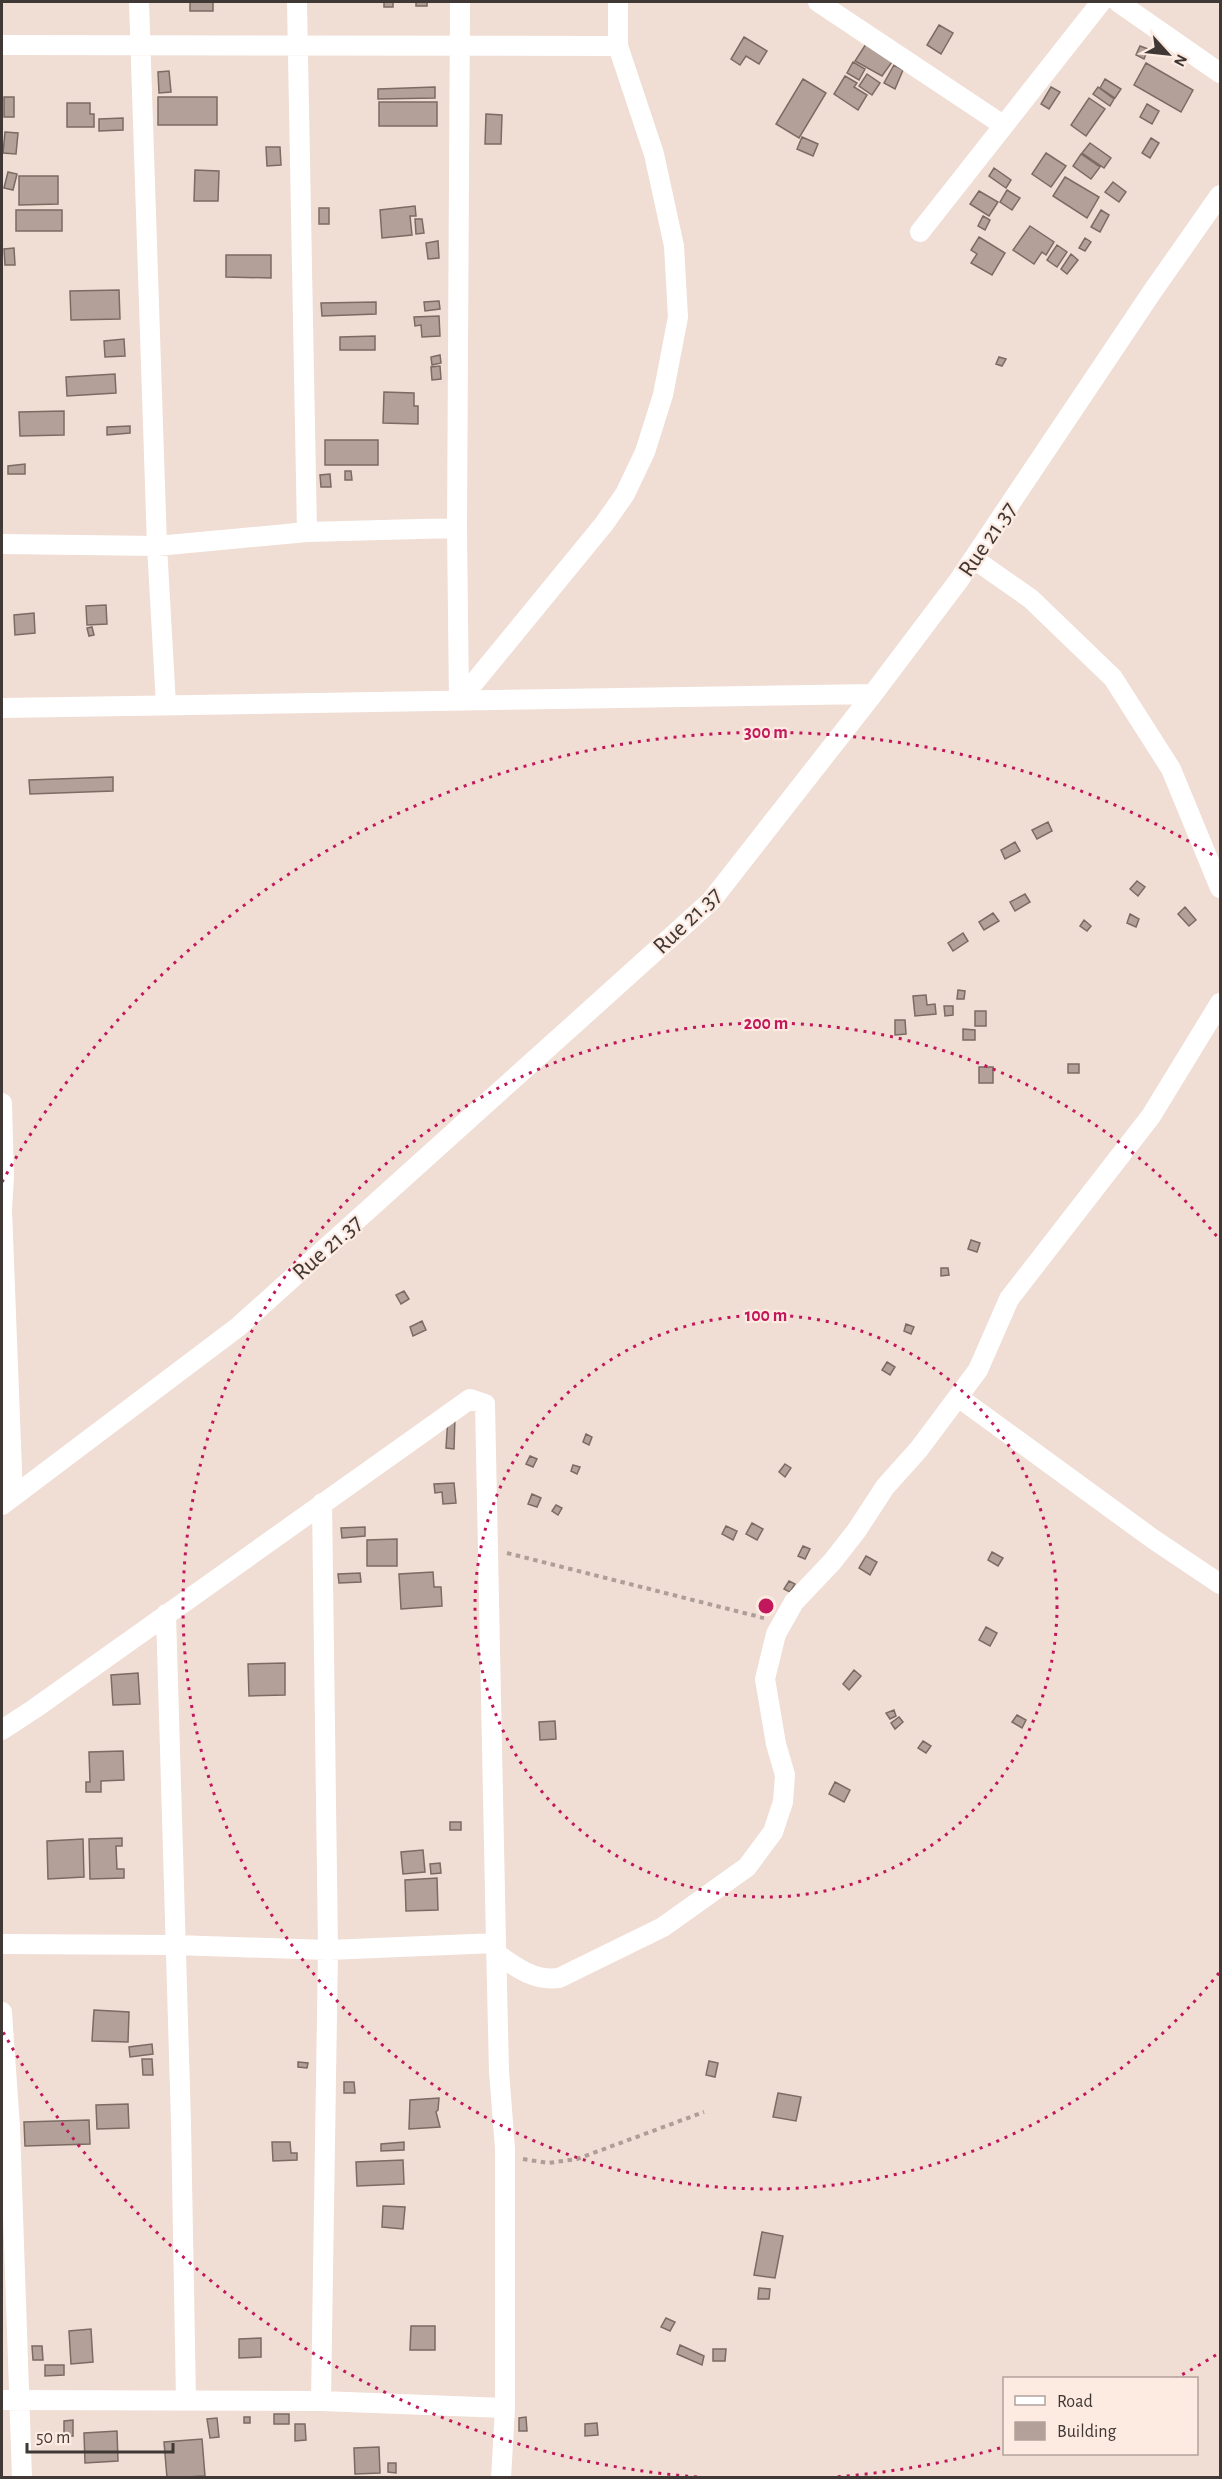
<svg xmlns="http://www.w3.org/2000/svg" width="1222" height="2479" viewBox="0 0 1222 2479" font-family="'Alegreya Sans',sans-serif">
<rect width="100%" height="100%" fill="#f0ddd4"/>
<path fill="#b3a199" stroke="#7b6b63" stroke-width="1.5" d="M190 2H213V11H190Z
M384 2H427V6H416V2H393V7H384Z
M939 25 953 33 941 54 927 45Z
M744 37 767 51 759 64 746 56 740 65 731 59Z
M866 44 892 62 882 76 855 61Z
M1140 46 1148 49 1144 59 1136 55Z
M853 62 865 69 859 80 847 73Z
M1146 63 1193 90 1181 112 1134 85Z
M894 65 903 70 895 89 884 83Z
M169 71 171 92 159 93 158 72Z
M867 74 880 83 872 95 859 86Z
M845 76 857 83 854 87 867 95 858 110 834 94Z
M803 79 826 93 799 138 776 124Z
M1105 79 1121 89 1115 98 1100 88Z
M435 87V98L378 99V89Z
M1051 87 1060 92 1049 109 1041 104Z
M1098 87 1114 99 1110 106 1093 94Z
M4 97H14V117H4Z
M158 97H217V125H158Z
M1089 98 1105 109 1086 136 1071 125Z
M379 102H437V126H379Z
M67 103H90V114H94V127H67Z
M1147 104 1159 111 1152 124 1140 117Z
M486 114 502 115 501 144H485Z
M123 118V130L99 131V119Z
M5 132 18 133 16 154 3 153Z
M802 137 818 144 813 156 797 149Z
M1151 138 1159 143 1150 158 1142 153Z
M1090 143 1111 158 1104 168 1082 153Z
M266 147H280L281 165 267 166Z
M1046 153 1066 166 1051 187 1032 174Z
M1081 154 1100 167 1091 179 1073 166Z
M994 168 1011 180 1006 188 989 176Z
M195 170 219 171 218 201H194Z
M8 172 17 174 13 190 4 188Z
M19 176H58V204L19 205Z
M1065 177 1099 197 1087 218 1053 196Z
M1113 182 1126 192 1119 202 1105 192Z
M1007 190 1020 198 1012 210 1000 202Z
M979 191 998 202 989 216 970 204Z
M415 206 416 216H410L412 235 382 238 380 210Z
M319 208H329V224H319Z
M16 210H62V231H16Z
M1101 210 1109 215 1100 232 1091 227Z
M983 216 990 220 985 230 978 226Z
M415 219H422L424 233 416 234Z
M1030 226 1054 242 1046 255 1042 252 1034 264 1013 250Z
M979 237 1005 253 992 275 971 263 977 254 971 250Z
M1085 238 1091 242 1085 251 1079 248Z
M438 241 439 258 428 259 426 243Z
M1057 245 1067 252 1057 267 1047 260Z
M14 248 15 265H5L4 249Z
M1071 254 1078 260 1067 274 1061 269Z
M226 255H271V278L226 277Z
M119 290 120 319 71 320 70 291Z
M439 301 440 309 425 311 424 302Z
M376 302V314L322 316 321 303Z
M439 316 440 336 422 337 421 325 415 326 414 317Z
M375 336V350H340V337Z
M124 339 125 356 105 357 104 341Z
M440 355 441 363 432 365 431 357Z
M999 357 1006 359 1002 366 996 364Z
M440 366 441 379 432 380 431 367Z
M115 374 116 393 67 396 66 377Z
M384 392 414 393V406H418V424L383 423Z
M64 411V435L20 436 19 412Z
M130 426V433L107 435V427Z
M325 440H378V465H325Z
M25 464V474H8V466Z
M345 471H351L352 480H345Z
M330 474 331 487H321L320 475Z
M106 605 107 624 87 625 86 606Z
M34 613 35 633 15 635 14 615Z
M92 627 94 635 89 636 87 628Z
M113 777V791L30 794 29 780Z
M1048 822 1052 831 1037 839 1032 830Z
M1015 842 1020 851 1005 859 1001 850Z
M1137 881 1145 887 1138 896 1130 889Z
M1025 894 1030 902 1015 911 1010 902Z
M1185 907 1196 920 1189 926 1178 914Z
M993 913 999 921 984 930 979 922Z
M1130 914 1139 919 1136 927 1127 923Z
M1084 920 1091 926 1087 931 1080 926Z
M963 933 968 941 953 951 948 943Z
M958 990 965 991 964 999H957Z
M926 995 927 1005 935 1004 936 1014 915 1016 913 996Z
M944 1006H953V1015L945 1016Z
M975 1011H986V1026H975Z
M895 1020H905L906 1034 895 1035Z
M963 1029 975 1030V1040H963Z
M1068 1064H1079V1073H1068Z
M979 1067H993V1083H979Z
M971 1240 980 1243 977 1252 968 1249Z
M941 1268H948L949 1275 941 1276Z
M404 1291 409 1299 401 1304 396 1295Z
M422 1321 426 1330 413 1336 410 1327Z
M906 1324 914 1327 911 1334 904 1331Z
M887 1362 895 1367 890 1375 882 1370Z
M448 1417H455L454 1449 446 1448Z
M586 1434 592 1437 589 1445 583 1442Z
M530 1456 537 1459 533 1467 526 1464Z
M785 1464 791 1468 785 1477 779 1472Z
M573 1465 580 1467 577 1474 571 1471Z
M454 1483 456 1503 443 1504 442 1492 435 1493 434 1484Z
M532 1494 541 1498 537 1507 528 1504Z
M556 1505 562 1508 558 1515 552 1511Z
M752 1523 763 1529 757 1540 746 1534Z
M726 1526 737 1531 733 1540 722 1534Z
M365 1527V1536L342 1538 341 1528Z
M397 1539V1566H367V1540Z
M803 1546 810 1549 805 1559 798 1556Z
M992 1552 1003 1558 998 1566 988 1560Z
M866 1556 877 1562 870 1575 859 1568Z
M433 1572 434 1587H441L442 1606 401 1609 399 1574Z
M360 1573 361 1582 339 1583 338 1574Z
M789 1581 795 1584 790 1592 784 1589Z
M986 1627 997 1633 990 1646 979 1640Z
M285 1663V1695L249 1696 248 1664Z
M854 1670 861 1676 849 1690 843 1684Z
M138 1673 140 1704 113 1705 111 1675Z
M894 1710 896 1716 890 1719 886 1713Z
M1017 1715 1026 1720 1022 1728 1012 1722Z
M899 1717 903 1722 895 1729 891 1723Z
M555 1721 556 1739 540 1740 539 1722Z
M923 1741 931 1746 926 1753 918 1748Z
M123 1751 124 1780 101 1781V1792H86V1782H90L89 1752Z
M835 1782 850 1790 844 1802 829 1794Z
M450 1822H461V1830H450Z
M122 1838V1846H116L117 1869H124V1878L90 1879 89 1839Z
M83 1839 84 1877 48 1879 47 1841Z
M423 1850 425 1872 403 1874 401 1852Z
M440 1863 441 1873 431 1874 430 1864Z
M437 1878 438 1910 406 1911 405 1880Z
M94 2010 129 2012 128 2042 92 2041Z
M152 2044 153 2054 130 2057 129 2047Z
M142 2059H152L153 2075H143Z
M709 2061 718 2063 715 2077 706 2075Z
M298 2062 308 2063 307 2068 298 2067Z
M344 2082H354L355 2093H344Z
M778 2093 801 2097 796 2121 773 2117Z
M439 2098 438 2110 436 2112 440 2127 409 2129 410 2100Z
M128 2104 129 2128 97 2129 96 2105Z
M89 2120 90 2144 25 2146 24 2122Z
M272 2142H290L291 2153H297V2160L273 2161Z
M404 2142V2150L381 2151V2144Z
M403 2160 404 2184 357 2186 356 2162Z
M383 2206 405 2207 403 2229 382 2227Z
M762 2232 783 2236 775 2278 754 2275Z
M759 2288 770 2289 769 2299H758Z
M666 2318 675 2322 670 2331 661 2327Z
M411 2326H435V2350H410Z
M91 2329 93 2362 71 2364 69 2331Z
M261 2338V2357L239 2358V2339Z
M680 2345 704 2356 702 2365 677 2354Z
M32 2346H42L43 2360H33Z
M713 2349H726L725 2361H713Z
M45 2365H64V2375L45 2376Z
M274 2414H289V2424H274Z
M244 2417H250V2423H244Z
M526 2417 527 2431H519V2418Z
M217 2418 219 2437 210 2438 207 2419Z
M73 2420V2436L64 2437V2421Z
M597 2423 598 2435 585 2436V2424Z
M295 2424H305L306 2440 295 2441Z
M117 2431 118 2461 85 2463 84 2433Z
M202 2439 205 2476 167 2478 164 2442Z
M379 2447 380 2473 355 2474 354 2448Z
M388 2463H396V2473L388 2472Z"/>
<g fill="none" stroke-linecap="round" stroke-linejoin="round">
<path stroke="#ad9e97" stroke-width="4" stroke-dasharray="4.5 4.5" stroke-linecap="butt" d="M507 1553 764 1618
M523 2159 548 2163 577 2159 704 2112"/>
<path stroke="#fff" stroke-width="20" d="M139 2 157 546 166 705
M297 2 307 532
M818 2 1003 125
M1118 2 1220 73
M2 45 618 46
M920 232 1101 2
M2 544 157 546 307 532 457 528
M974 559 1031 599 1113 678 1171 769 1220 888
M459 701 604 524 625 494 645 452 663 395 678 317 674 246 654 154 618 46V2
M459 701 457 528 460 2
M2 708 873 694
M2 1103 4 1177 2 1210 13 1497
M958 1397 1153 1539 1220 1584
M2 1505 238 1327 711 901 873 694 959 580 1152 292 1220 195
M166 1614 181 2123 186 2400
M2 1730 34 1709 470 1399 485 1404 496 1943 499 2071 505 2149V2408L501 2478
M2 1944 176 1945 328 1950 496 1943
M497 1954C517 1968 534 1981 559 1978L663 1927 747 1867 773 1832 783 1802 785 1775 776 1744 765 1679 776 1634 794 1602 832 1562 857 1530 885 1487 919 1449 978 1370 1009 1299 1151 1116 1220 1003
M2 2012 10 2127 22 2478
M2 2400 321 2401 505 2408
M321 2401 328 1950 322 1503"/>
</g>
<g fill="none" stroke="#c2185b" stroke-width="3" stroke-dasharray="3 6">
<circle cx="766" cy="1606" r="291"/>
<path d="M1219 1973A583 583 0 1 1 1219 1239"/>
<path d="M1216 2355A874 874 0 0 1 1176 2378M1000 2448A874 874 0 0 1 835 2477M697 2477A874 874 0 0 1 2 2030M2 1182A874 874 0 0 1 1216 857"/>
</g>
<g text-anchor="middle" stroke-width="4.5" stroke-linejoin="round" paint-order="stroke">
<g font-size="24" fill="#403835" stroke="#fdeae1">
<text transform="translate(987 539) rotate(-56)" y="8">Rue 21.37</text>
<text transform="translate(687 920) rotate(-44)" y="8">Rue 21.37</text>
<text transform="translate(327 1247) rotate(-42)" y="8">Rue 21.37</text>
</g>
</g>
<circle cx="766" cy="1606" r="9" fill="#c2185b" stroke="#fdeae1" stroke-width="3"/>
<g font-size="18" text-anchor="middle" font-weight="bold" fill="#c2185b" stroke="#fdeae1" stroke-width="4.5" stroke-linejoin="round" paint-order="stroke">
<text x="766" y="738">300 m</text>
<text x="766" y="1029">200 m</text>
<text x="766" y="1321">100 m</text>
</g>
<rect width="1222" height="2479" fill="none" stroke="#403835" stroke-width="6"/>
<rect x="1003" y="2377" width="195" height="78" fill="#fdeae1" stroke="#b1a39c" stroke-width="1.5"/>
<rect x="1015" y="2396" width="30" height="9" fill="#ffffff" stroke="#b1a39c" stroke-width="1.5"/>
<text x="1057" y="2407" font-size="18" fill="#403835">Road</text>
<rect x="1015" y="2422" width="30" height="18" fill="#b3a199" stroke="#b1a39c" stroke-width="1.5"/>
<text x="1057" y="2437" font-size="18" fill="#403835">Building</text>
<g transform="translate(1168 54) rotate(117)" stroke="#fdeae1" stroke-width="4.5" paint-order="stroke">
<path d="M0-4.5L10 22L0 15L-10 22Z" fill="#403835"/>
<text y="-9" font-size="16" font-weight="bold" text-anchor="middle" fill="#403835">N</text>
</g>
<path d="M27 2443v9h146v-9" fill="none" stroke="#403835" stroke-width="3"/>
<text x="36" y="2443" font-size="18" fill="#403835" stroke="#fdeae1" stroke-width="4.5" paint-order="stroke">50 m</text>
</svg>
